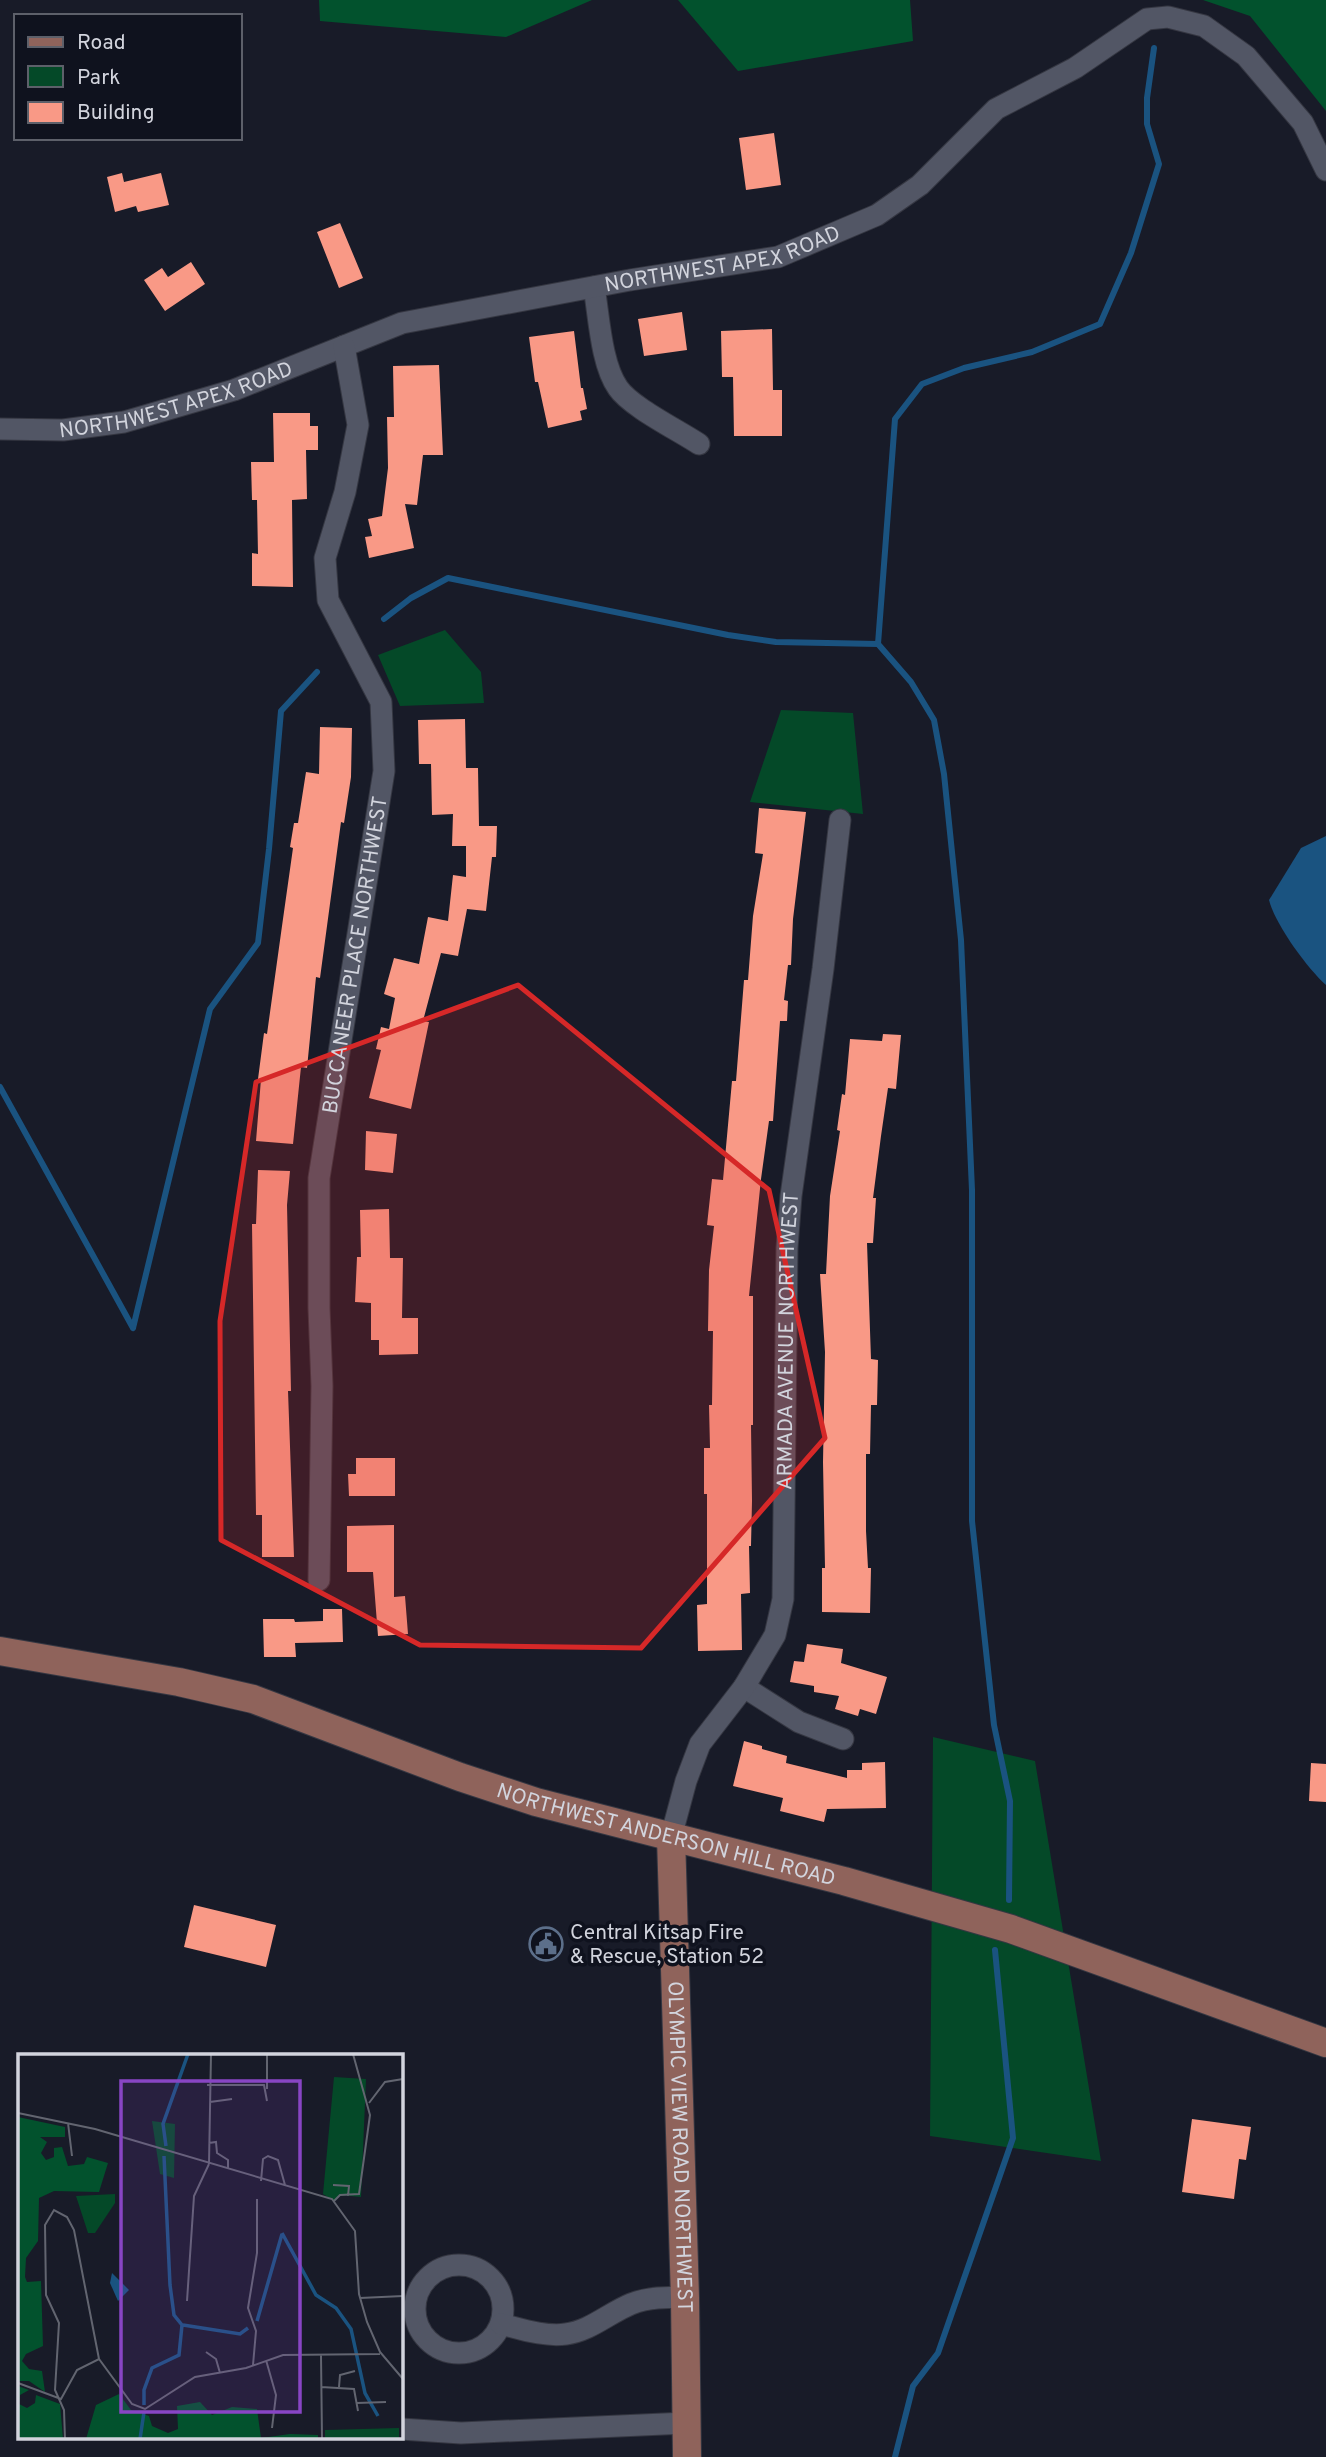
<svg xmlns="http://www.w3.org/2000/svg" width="1326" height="2457" viewBox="0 0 1326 2457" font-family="Overpass,sans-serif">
<rect width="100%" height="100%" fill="#181b28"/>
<path fill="#044928" d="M445 630 481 672 484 703 400 706 378 655Z
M781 710 853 713 863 814 750 802Z
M933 1737 1035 1761 1101 2161 930 2136Z"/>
<path fill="#02522d" d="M319 0H592L506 37 320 21Z
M678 0H910L913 41 738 71Z
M1203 0H1326V111L1250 16Z"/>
<path fill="#1a5380" d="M1326 836V985C1307 968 1275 924 1269 900L1301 848Z"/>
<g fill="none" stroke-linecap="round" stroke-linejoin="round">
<path stroke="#1a5380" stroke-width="6" d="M384 619 411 598 448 578 728 635 776 642 878 644
M0 1087 133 1328
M133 1328 210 1009 258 943 269 849 281 711 317 672
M1009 1900 1010 1801 994 1725 972 1521V1190L961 940 944 774 934 720 911 682 878 644 895 419 922 384 964 368 1032 352 1100 324 1131 253 1159 164 1147 124V98L1154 48
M895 2457 913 2386 938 2353 1013 2138 995 1950"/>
</g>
<path fill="#f99986" d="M774 133 781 185 746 190 739 138Z
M122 173 124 182 161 173 169 205 138 212 136 206 115 212 107 177Z
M340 223 363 278 339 288 317 232Z
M191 262 205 284 165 311 144 280 162 268 168 277Z
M682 312 687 350 644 356 638 319Z
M772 329 773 390H782V436H734L733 377H722L721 331Z
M574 331 581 388H583L587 409 580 411 582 420 548 428 538 382H535L529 337Z
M439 365 443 455H423L417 505 405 504 414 548 369 558 365 537 372 536 368 519 382 516 388 468 387 417H394L393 366Z
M273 413H310V426H318V450H306L307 499 292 500 293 587 252 586V553L258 554 257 500H252L251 462H274Z
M465 719 466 768H478L479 826H497L496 857H492L486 911 467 909 458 956 441 953 423 1021 429 1022 411 1109 369 1098 381 1050 376 1049 381 1027 389 1029 395 998 384 994 394 958 419 964 428 917 448 921 453 875 466 877V846H452L453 814 432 815 431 764H419L418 720Z
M320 727 352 728 351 777 344 823 341 822 320 978 316 977 307 1068 301 1067 293 1144 256 1141 261 1079H258L264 1033 267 1034 282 926 293 848 290 847 294 823H298L306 772 319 774Z
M759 808 806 812 793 919 791 965H788L784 1000 788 1001 787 1021H780L773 1121H769L761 1179 749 1296H753V1425H751L752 1501 751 1546H749L750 1593 741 1594 742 1650 698 1651 697 1605 707 1604V1494H704V1448H710L709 1405H712L713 1331H708L709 1270 714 1226 707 1225 712 1179 723 1180 732 1081H736L744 980H748L753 916 763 854 755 853Z
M883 1034 901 1035 896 1089 888 1088 881 1136 873 1198H876L873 1243H867L871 1359 878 1360 877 1405H871L870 1454H866V1531L868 1568H871L870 1613 822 1612V1568H825L823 1462 825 1352 820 1274H826L830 1196 840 1131 837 1130 842 1094 845 1095 850 1039 882 1041Z
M366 1131 397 1134 393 1173 365 1170Z
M258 1170 290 1171 287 1205 291 1391H288L294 1557H262V1515H256L252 1224H256Z
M389 1209 390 1258H403L402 1318H418V1354L379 1355V1340H371V1303L355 1302 357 1257H361L360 1210Z
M356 1458H395V1496H349L348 1474H356Z
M394 1525V1597L405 1596 408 1634 378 1636 373 1572H347V1526Z
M323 1609H342L343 1642 295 1643 296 1657H264L263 1619H294L295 1622 323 1621Z
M807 1644 843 1649 841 1663 887 1677 876 1714 860 1709 858 1716 835 1709 839 1696 814 1692V1686L790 1682 794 1661 804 1662Z
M744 1741 762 1746V1749L787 1756 786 1763 847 1778V1770H862V1763L885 1762 886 1808 827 1809 824 1822 780 1811 783 1798 733 1786Z
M1311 1763 1326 1764V1802L1309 1801Z
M194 1905 276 1925 266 1967 184 1947Z
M1192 2119 1251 2127 1246 2160 1239 2159 1234 2199 1182 2192Z"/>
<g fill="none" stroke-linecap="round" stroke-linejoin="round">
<defs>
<g id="minor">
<path d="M594 287C599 316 601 364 618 388 631 407 678 430 699 444"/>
<path id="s1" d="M0 429 63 430 124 422 234 390 402 323 630 280 778 257 877 215 920 185 996 109 1075 68 1147 19 1168 17 1204 26 1246 56 1303 123 1326 170"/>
<path id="s2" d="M319 1580 322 1386 319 1308V1178L384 771 381 702 328 600 325 558 345 492 358 425 344 346"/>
<path d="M744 1687 799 1722 843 1739"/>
<path id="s3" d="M671 1837 686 1781 700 1744 744 1687 775 1635 783 1599 787 1248 791 1196 823 969 840 820"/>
<circle cx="459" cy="2309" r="44"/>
<path d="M501 2324C521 2329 545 2337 566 2334 590 2331 609 2313 631 2304 649 2297 666 2297 685 2298"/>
<path d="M401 2429 461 2433 686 2423"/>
</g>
<g id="major">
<path id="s4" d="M0 1651 179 1682 253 1699 460 1777 536 1802 844 1881 1011 1929 1326 2043"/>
<path id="s5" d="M671 1837 685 2298 687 2457"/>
</g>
</defs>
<use href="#minor" stroke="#353742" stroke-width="23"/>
<use href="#major" stroke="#353742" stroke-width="30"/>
<use href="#minor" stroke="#525665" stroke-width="21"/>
<use href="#major" stroke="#8f635b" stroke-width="28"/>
</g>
<path fill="#d62828" fill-opacity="0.2" stroke="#d62828" stroke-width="5" stroke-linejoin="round" d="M518 985 769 1190 825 1438 641 1648 420 1645 221 1540 220 1321 256 1082Z"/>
<defs>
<symbol id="civic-ring" viewBox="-11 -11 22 22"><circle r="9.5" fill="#0f121e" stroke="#5c6f8a" stroke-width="1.5"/><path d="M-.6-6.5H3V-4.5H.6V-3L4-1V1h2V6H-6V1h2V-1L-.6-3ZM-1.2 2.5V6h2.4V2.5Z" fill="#5c6f8a"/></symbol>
</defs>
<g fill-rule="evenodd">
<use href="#civic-ring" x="527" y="1925" width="38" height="38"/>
</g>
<g text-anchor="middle" stroke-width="7" stroke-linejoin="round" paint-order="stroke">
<g font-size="21" fill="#d2d4dd" stroke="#0f121e">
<text dy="7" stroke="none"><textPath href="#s1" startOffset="747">NORTHWEST APEX ROAD</textPath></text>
<text dy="7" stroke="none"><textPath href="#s1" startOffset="180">NORTHWEST APEX ROAD</textPath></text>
<text dy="7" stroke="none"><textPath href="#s2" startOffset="628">BUCCANEER PLACE NORTHWEST</textPath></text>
<text dy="7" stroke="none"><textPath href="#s3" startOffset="525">ARMADA AVENUE NORTHWEST</textPath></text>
<text dy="7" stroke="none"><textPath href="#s4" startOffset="693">NORTHWEST ANDERSON HILL ROAD</textPath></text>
<text dy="7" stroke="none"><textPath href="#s5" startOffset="310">OLYMPIC VIEW ROAD NORTHWEST</textPath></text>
</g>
<g font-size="21" fill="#d2d4dd" stroke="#0f121e" text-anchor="start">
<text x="570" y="1939">Central Kitsap Fire<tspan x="570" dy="24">&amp; Rescue, Station 52</tspan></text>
</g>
</g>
<g transform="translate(18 2054)">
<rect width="385" height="385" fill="#181b28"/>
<path d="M316 23 348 25 343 143 322 141 316 147 305 140ZM134 67 157 70 156 124 142 120ZM97 140V149L77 179H70L58 142ZM381 374V385H307V376Z" fill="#044928"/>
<path d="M0 63 47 73V83H22L29 88 23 99 28 106 36 103V94L44 93 50 112 66 110 69 103 90 109 81 138 36 137 21 144 20 187 8 204 7 223 9 228 23 227 25 292 8 300 4 307 11 315 24 317 27 338 11 327H0ZM0 332 11 336 2 341 1 350 9 354 17 349 18 341 42 350 45 385H0ZM101 340 113 356 131 362 134 372 150 379 160 375 159 352 182 348 194 361 214 353 239 355 243 384 272 380 300 381V385H68L78 351Z" fill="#02522d"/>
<path d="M94 219 111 236 100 247 92 229Z" fill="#1a5380"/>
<path fill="none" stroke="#1a5380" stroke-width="3.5" d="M148 92 145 70 170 0M264 179 298 241 318 254 333 275 347 339 360 362M239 267 264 180M165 271 222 280 230 274M126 351V336L134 314 161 301 164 271 156 261 152 231 146 102M122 385 126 358"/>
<path fill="none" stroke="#626570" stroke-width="2" d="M189 31H246L249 47M249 35V0M192 48 214 45M351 49 367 28 385 25M0 59 77 75 314 145 337 177 341 240 349 268 362 298 385 325M50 69 54 102M191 89 198 88 199 99 210 106V115M191 110 193 0M243 127 245 105 250 102 260 106 267 131M315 131 331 132 330 142M316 147 322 141 341 140 352 61 335 0M342 244 385 242M169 247 176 142 191 110M188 298 198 305 202 319M303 301 304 385M248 306 258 341 254 374M235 311 238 277 230 254 239 199V145M0 329 43 345 59 316 81 305 114 350 127 355 177 323 228 314 265 301 362 300M303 333 336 335 340 357M321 333 322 321 337 317M339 349 368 348M47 385 46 356 37 336 41 269 28 241 27 171 36 156 49 163 56 176 81 305"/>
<path fill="#8845c4" fill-opacity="0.15" stroke="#8845c4" stroke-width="3.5" d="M103 27H282V358H103Z"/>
<rect width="385" height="385" fill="none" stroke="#d2d4dd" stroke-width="3.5"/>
</g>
<rect x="14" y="14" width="228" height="126" fill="#0f121e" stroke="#5d606a" stroke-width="2"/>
<rect x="28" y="37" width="35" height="10" fill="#8f635b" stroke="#5d606a" stroke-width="2"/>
<text x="77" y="49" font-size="21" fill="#d2d4dd">Road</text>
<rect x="28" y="66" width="35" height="21" fill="#044928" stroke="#5d606a" stroke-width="2"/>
<text x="77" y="84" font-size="21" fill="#d2d4dd">Park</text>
<rect x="28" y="102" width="35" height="21" fill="#f99986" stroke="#5d606a" stroke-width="2"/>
<text x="77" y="119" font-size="21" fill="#d2d4dd">Building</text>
</svg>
